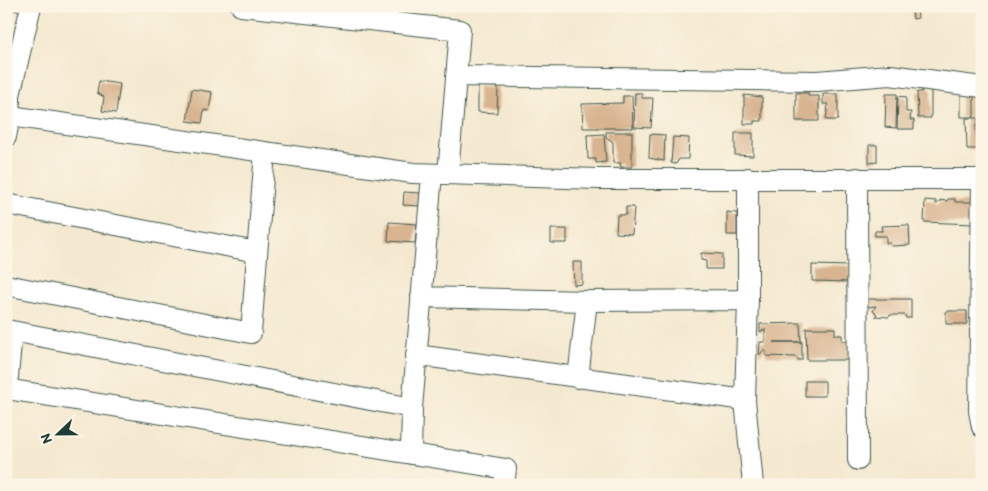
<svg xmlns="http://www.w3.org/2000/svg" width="988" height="491" viewBox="0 0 988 491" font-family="Itim,sans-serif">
<rect width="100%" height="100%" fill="#fcf5e5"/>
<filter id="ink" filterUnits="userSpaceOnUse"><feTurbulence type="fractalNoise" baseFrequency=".02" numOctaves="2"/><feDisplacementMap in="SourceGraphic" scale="10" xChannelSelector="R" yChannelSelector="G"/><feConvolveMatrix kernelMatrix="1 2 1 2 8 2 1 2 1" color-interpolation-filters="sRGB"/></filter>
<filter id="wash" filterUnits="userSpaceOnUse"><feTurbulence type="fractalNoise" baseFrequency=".0096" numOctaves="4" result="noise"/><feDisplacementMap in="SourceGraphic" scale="20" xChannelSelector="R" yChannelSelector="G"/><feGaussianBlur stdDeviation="1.12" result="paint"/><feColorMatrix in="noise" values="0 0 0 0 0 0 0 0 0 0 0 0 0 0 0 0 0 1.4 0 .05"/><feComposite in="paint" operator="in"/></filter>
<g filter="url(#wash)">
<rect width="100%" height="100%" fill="#f4e9d0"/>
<g id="blocks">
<path fill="#d8b490" d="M6 6H22L19 12Z
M907 6H917L918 18 913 19 912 10H907Z
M99 81 120 84 116 113 102 111 104 97 97 93Z
M478 86 498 87 497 113 478 112Z
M192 89 212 92 209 111 204 110 202 123 187 121Z
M922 89H931V118H918L917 92H922Z
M961 91 974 95V117H961Z
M635 93H642V98H653L651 128 634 127Z
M796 93H809L808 96H819V121H796Z
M823 94H838V120H826L828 104H823Z
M886 94H897L896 128 885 127Z
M744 95 762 97V121H754V124H744Z
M623 96H632L633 128H583L582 104 623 103Z
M898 96 906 97V112H911L910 120H914V129H897Z
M966 118H978V125L976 126 977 149H967Z
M606 132H632V167H620L621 163H613V142L606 137Z
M735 133H753V156L735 155Z
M604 134 606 162 596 163V159H588L587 135Z
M650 134 665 135 664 161 649 158Z
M673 137 689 138 688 159H679L676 164 671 163Z
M869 145H877V162L869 163Z
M404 192 420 193V206L403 205Z
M948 199H955V202H972L973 224 924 222 925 200 936 201V204L940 202V200L947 201Z
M626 207H634L632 234 616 233 617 215H626Z
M727 212 737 213V235H727Z
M389 222 417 224 415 243 388 241Z
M909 225 910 245 892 246 890 243H886V236H875V231H882L881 226Z
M551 229H567V243H551Z
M701 253 722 254V269H706V261L701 260Z
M573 262H582V284L574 285Z
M812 265 850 266V282L812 281Z
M867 299H911V318H906L905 315H890L889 317 875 316 877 314 873 311 876 306 867 307Z
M946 311H967V324H946Z
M800 323 801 342H773H802V360H798L796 357 766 356V351L764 350 759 355 760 342H765V329L760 332V324Z
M806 328H835V335H842V341H851V360H807Z
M805 381H825V396H805Z"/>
</g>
</g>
<g filter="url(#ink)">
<use href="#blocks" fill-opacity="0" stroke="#3f574b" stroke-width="1"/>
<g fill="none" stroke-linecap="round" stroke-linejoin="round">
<defs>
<path id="minor" d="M241 6 460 30 448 174
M457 76 817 81 890 75 982 87
M10 116 413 173 598 179H982L979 411 982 427
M6 137 10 116V95L31 6
M748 178V300L745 400 753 485
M857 178 858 460
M6 204 257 252
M6 285 251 333 265 152
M421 297 587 301 748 300
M416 355 745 400
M578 378 587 301
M6 389 506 469 504 485
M7 389 12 331 412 408
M411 454 412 408 432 174"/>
</defs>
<use href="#minor" stroke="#3f574b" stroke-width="22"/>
<use href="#minor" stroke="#fff" stroke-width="20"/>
</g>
</g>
<rect width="988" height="491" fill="none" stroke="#fcf5e5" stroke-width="25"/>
<g transform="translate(58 434) rotate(248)" stroke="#fcf5e5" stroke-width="4" paint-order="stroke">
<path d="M0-4L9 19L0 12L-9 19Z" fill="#1f3d34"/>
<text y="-8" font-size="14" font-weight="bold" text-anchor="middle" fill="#1f3d34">N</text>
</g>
</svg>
